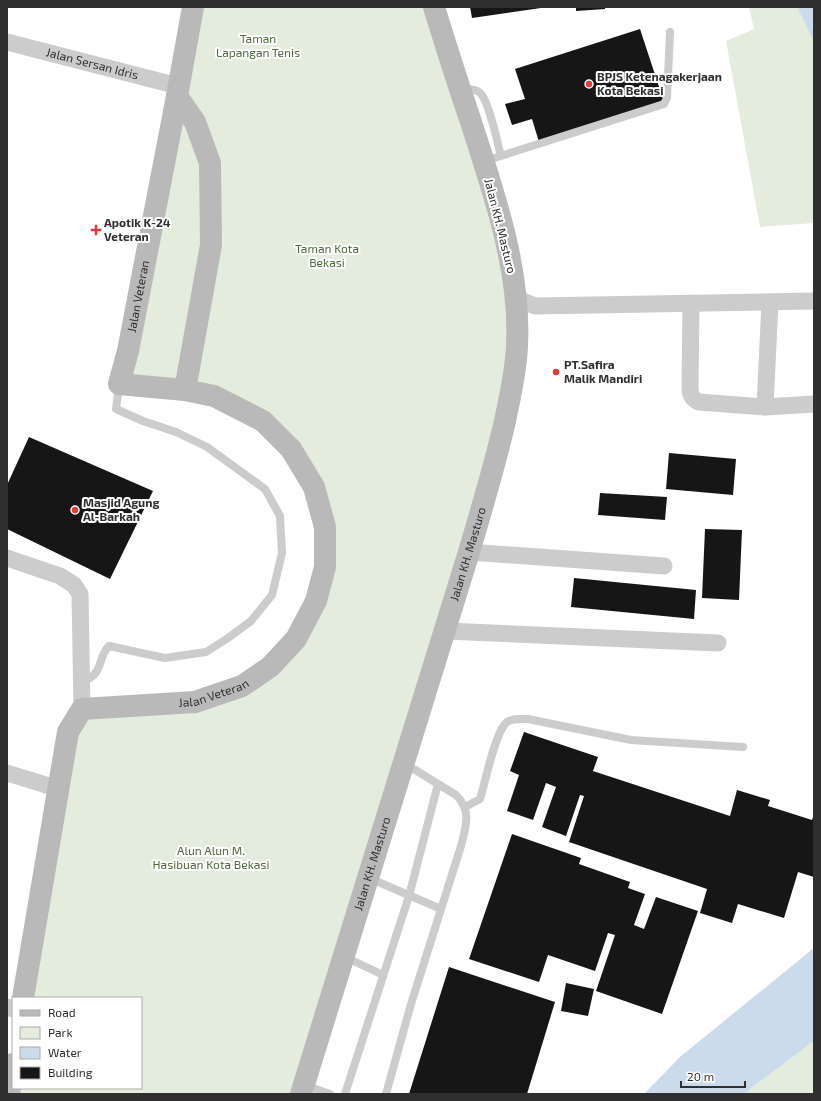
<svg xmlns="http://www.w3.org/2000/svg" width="821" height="1101" viewBox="0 0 821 1101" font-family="'Exo 2',sans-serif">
<rect width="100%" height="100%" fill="#fff"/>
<path fill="#e4ecde" d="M193 7H434L498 211 513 380 301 1094H9L13 1088H141V998H23L82 709 196 702 296 639 325 527 291 449 214 396 119 384Z
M749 7H797L814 42V223L760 227 726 41 754 29Z
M814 1041V1094H746L750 1089Z"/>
<path fill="#cbdbeb" d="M797 7H814V42Z
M814 948V1041L750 1089 746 1094H644L681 1056Z"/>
<path fill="#161616" d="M470 7H541V8L472 18Z
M576 7H605V9L576 11Z
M640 29 664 102 539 142 532 119 512 125 505 104 525 99 515 69Z
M29 437 153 491 110 579 7 529V485Z
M669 453 736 459 733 495 666 489Z
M600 493 667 497 665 520 598 515Z
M705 529 742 530 739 600 702 598Z
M574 578 696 590 694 619 571 607Z
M524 732 598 757 593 771 730 816 737 790 770 800 768 806 812 820 814 814V877L798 872 784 918 738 904 732 923 700 913 707 889 569 842 584 796 580 795 566 836 542 827 556 787 546 783 533 820 507 811 519 775 510 771Z
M512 834 581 858 579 864 630 882 628 888 645 894 634 925 644 929 656 897 698 911 662 1014 596 991 615 935 608 933 595 971 548 955 539 982 469 959Z
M449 967 555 1002 527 1094H409Z
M566 983 594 989 588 1016 561 1011Z"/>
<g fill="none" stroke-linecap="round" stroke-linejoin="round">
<path stroke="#ccc" stroke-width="8" d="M461 89C467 89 473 88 479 92 489 99 497 142 501 156
M485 161 664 104 667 98 670 32
M81 683C107 671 95 661 109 646L165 658 206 652 228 638 251 621 272 595 282 553 280 516 265 489 207 447 176 432 143 421 116 409 119 385
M465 807 480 799C485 784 495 731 507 722 513 718 520 719 528 719L631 740 743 747
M369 878 441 909
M345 957 383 975
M304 1085 330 1094
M345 1094 409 896 438 784
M386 1094 411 1004 461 846C466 826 472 811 456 795L404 763"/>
<g stroke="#ccc" stroke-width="17">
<path id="s1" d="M7 42 178 86"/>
<path d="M516 298 535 306 814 301"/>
<path d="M691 304 690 388C690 395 692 399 699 402L765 407 814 404"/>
<path d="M765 407 770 302"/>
<path d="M469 552 664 566"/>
<path d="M7 558 60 576 74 585 80 594 82 709"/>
<path d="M445 631 718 643"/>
<path d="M7 773 59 789"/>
<path d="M7 1007 13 1009"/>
</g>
<g stroke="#b9b9b9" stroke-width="22">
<path d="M177 96 195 122 210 163 211 245 185 390"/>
<path id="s2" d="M23 998 68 732 82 709 195 702 242 686 270 667 296 639 316 601 325 567V527L314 487 291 449 263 421 214 396 185 390 119 384 128 351 177 96 193 7"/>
<path d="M9 1094 13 1064"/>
<path id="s3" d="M301 1094 469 552C482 508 495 465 505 421 510 396 516 372 517 346 521 270 494 194 471 122 458 84 446 46 434 7"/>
</g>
</g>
<g fill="#e13c37" stroke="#fff" stroke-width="1.5">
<circle cx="589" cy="84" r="4"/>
<path d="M94 224h4v4h4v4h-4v4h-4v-4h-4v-4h4z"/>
<circle cx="556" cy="372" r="4"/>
<circle cx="75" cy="510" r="4"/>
</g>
<g text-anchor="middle" stroke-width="4" stroke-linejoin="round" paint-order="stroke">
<g font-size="12" fill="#4e6a3e" stroke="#fff">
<text x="258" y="43">Taman<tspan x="258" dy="14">Lapangan Tenis</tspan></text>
<text x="327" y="253">Taman Kota<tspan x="327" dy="14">Bekasi</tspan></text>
<text x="211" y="855">Alun Alun M.<tspan x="211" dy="14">Hasibuan Kota Bekasi</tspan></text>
</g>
<g font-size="12" fill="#2f2f2f" stroke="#fff">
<text dy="4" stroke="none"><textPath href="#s1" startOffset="88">Jalan Sersan Idris</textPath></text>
<text transform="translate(500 226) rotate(76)" y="4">Jalan KH. Masturo</text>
<text dy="4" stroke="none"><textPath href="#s2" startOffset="1016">Jalan Veteran</textPath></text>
<text dy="4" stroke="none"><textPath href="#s3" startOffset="565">Jalan KH. Masturo</textPath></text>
<text dy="4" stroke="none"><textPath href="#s2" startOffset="430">Jalan Veteran</textPath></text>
<text dy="4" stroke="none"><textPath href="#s3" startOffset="241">Jalan KH. Masturo</textPath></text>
</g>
<g font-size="12" font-weight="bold" fill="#2f2f2f" stroke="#fff" text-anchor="start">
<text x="597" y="81">BPJS Ketenagakerjaan<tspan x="597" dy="14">Kota Bekasi</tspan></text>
<text x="104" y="227">Apotik K-24<tspan x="104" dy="14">Veteran</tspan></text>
<text x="564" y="369">PT.Safira<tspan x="564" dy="14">Malik Mandiri</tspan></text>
<text x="83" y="507">Masjid Agung<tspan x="83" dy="14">Al-Barkah</tspan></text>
</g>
</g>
<rect width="821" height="1101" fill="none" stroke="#2f2f2f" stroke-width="16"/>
<rect x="12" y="997" width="130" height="92" fill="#ffffff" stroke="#acacac"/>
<rect x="20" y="1010" width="20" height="6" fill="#b9b9b9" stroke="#acacac"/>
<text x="48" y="1017" font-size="12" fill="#2f2f2f">Road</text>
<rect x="20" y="1027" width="20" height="12" fill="#e4ecde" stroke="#acacac"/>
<text x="48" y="1037" font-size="12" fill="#2f2f2f">Park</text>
<rect x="20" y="1047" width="20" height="12" fill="#cbdbeb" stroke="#acacac"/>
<text x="48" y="1057" font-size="12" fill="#2f2f2f">Water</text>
<rect x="20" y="1067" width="20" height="12" fill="#161616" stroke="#acacac"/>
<text x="48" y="1077" font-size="12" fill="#2f2f2f">Building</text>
<path d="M681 1081v6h64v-6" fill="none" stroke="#2f2f2f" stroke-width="2"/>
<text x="687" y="1081" font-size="12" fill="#2f2f2f" stroke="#ffffff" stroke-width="3" paint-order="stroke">20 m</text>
</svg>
